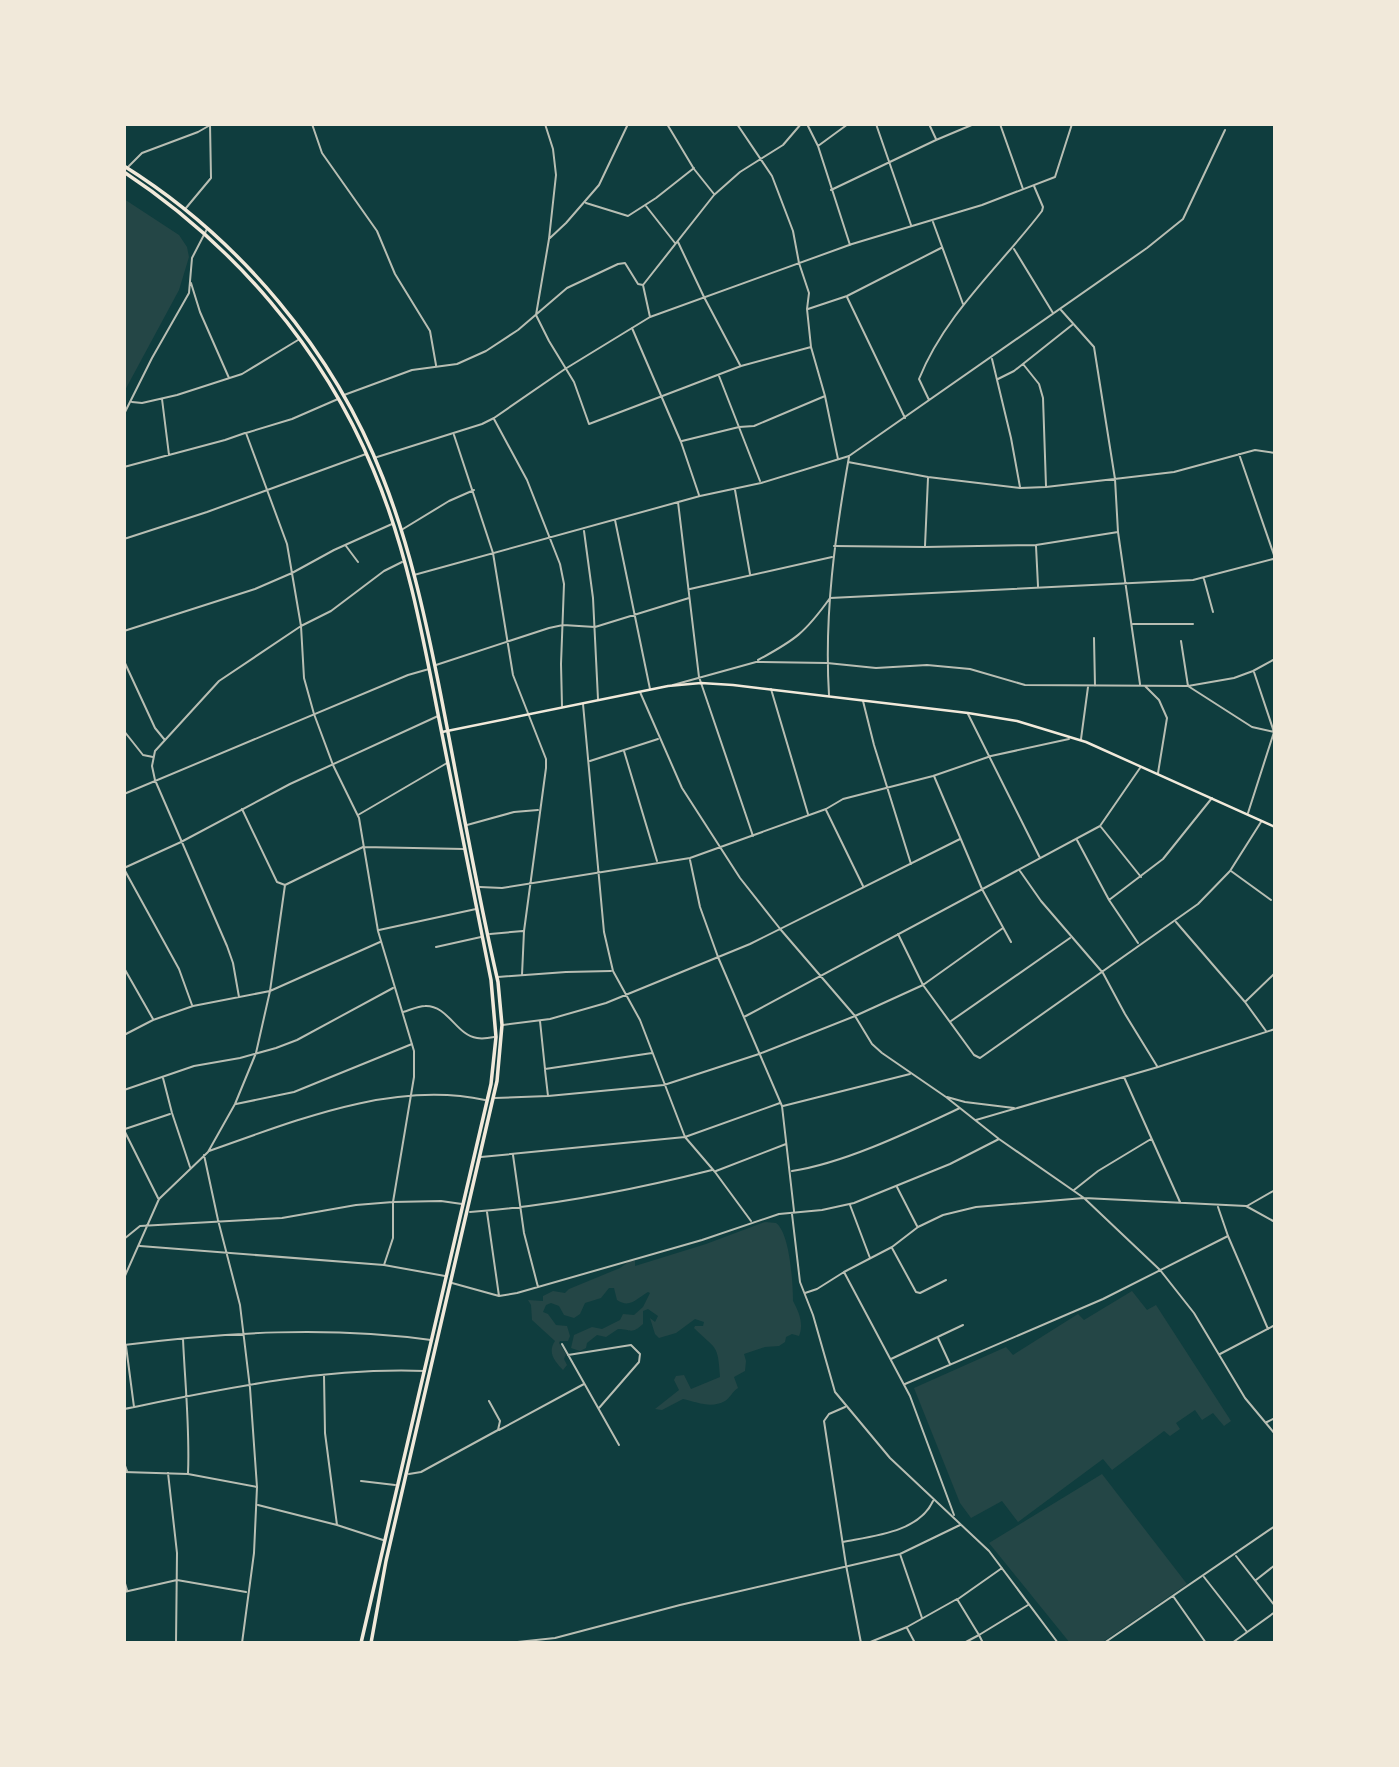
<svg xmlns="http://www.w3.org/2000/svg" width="1399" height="1767" viewBox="0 0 1399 1767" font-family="'Noto Sans',sans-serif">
<rect width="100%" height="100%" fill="#0f3d3e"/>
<path fill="#244646" d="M124 199 179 235 187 247 189 257 179 290 124 392Z
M765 1222 776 1223C790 1233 793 1284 793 1301 799 1312 804 1324 799 1336L792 1334 786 1337 785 1342 779 1346 765 1347 744 1354 746 1361 745 1371 734 1377 738 1388C732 1392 730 1398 725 1401 711 1409 697 1402 683 1399L662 1410 655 1409 679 1390 674 1380 676 1376 684 1375 691 1389 720 1377C718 1343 716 1350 694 1328L695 1326H703L704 1322 695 1319 676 1333 659 1338 655 1334 650 1318 655 1322 658 1316 648 1309 643 1311V1324C631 1335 631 1329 618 1329L606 1337 597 1335 587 1343 586 1348 580 1351 571 1348 574 1335 592 1327 602 1329 620 1320 623 1314 634 1315 643 1307 650 1293 648 1292C637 1298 630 1309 617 1300L614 1288H609L601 1298 585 1303 580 1314 574 1318 564 1315 559 1306 551 1303 546 1305 543 1312 548 1314 556 1325 567 1326 570 1336 568 1341H560L559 1343 566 1354 564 1359 567 1365 563 1370C555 1361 547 1353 555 1341L532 1320 531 1305 528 1300 543 1301V1296L553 1291 565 1293 569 1289 620 1268 631 1260 635 1261V1266L706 1244Z
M1132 1291 1147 1310 1156 1305 1231 1421 1224 1426 1213 1413 1202 1420 1195 1410 1176 1423 1180 1429 1170 1436 1164 1431 1112 1470 1103 1459 1018 1522 1002 1501 971 1518 960 1503 914 1388 1006 1347 1013 1355 1078 1314 1084 1320Z
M1102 1474 1187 1584 1101 1643H1070L989 1543Z"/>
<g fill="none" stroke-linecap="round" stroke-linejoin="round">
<path stroke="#b8beb3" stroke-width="2" d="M312 124 322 153 377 231 395 274 430 331 436 365
M545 124 553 149 556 175 549 239 536 315 549 341 574 382 589 424 741 366 811 347
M667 124 694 169 714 194
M737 124 772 176 793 231 799 263 809 293 807 309 811 347 825 396 838 459
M807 124 818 146 850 245
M876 124 911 225
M929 124 936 139
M1000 124 1023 189
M818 146 848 124
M128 167 142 153 198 132 212 124
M831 190 936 140 974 124
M586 203 628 216 656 198 694 168
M646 206 675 243
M186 208 211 178 210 124
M933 222 963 304
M550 238 566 223 599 185 628 124
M678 242 704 297 740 365
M1014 249 1053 313
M191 283 200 312 229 378
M847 297 905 418
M808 309 847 296 941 248
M1061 310 1094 347 1115 479 1118 532 1140 684
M650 317 643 285 714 195 740 172 783 145 801 124
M632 328 681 442 699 495
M992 359 1011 438 1020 487
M1023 364 1039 384 1043 398 1046 486
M719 376 760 481
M998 379 1014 371 1072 325
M344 395 412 370 457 364 486 351 518 330 567 288 618 264 625 263 638 284 643 285
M162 399 169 455
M338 399 292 419 246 433 287 544 301 626 304 678 314 714 333 765 359 818 378 931 414 1051V1077L393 1202V1238L384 1265
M929 400 919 379C945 314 1000 266 1042 211L1043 207 1034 186
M132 402 142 403 177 395 242 374 298 340
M124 414 152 358 189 293 192 258 207 229
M494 419 527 480 560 564 564 584 561 664 562 706
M454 435 493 553 513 675 546 759V768L524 931 522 975
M682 441 739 427 754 426 825 396
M1239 454 1275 558
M374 458 482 424 494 418 565 369 650 317 852 244 982 205 1055 177 1072 124
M848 462 928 477 1020 488 1046 487 1174 472 1255 450 1275 453
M124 467 225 440 245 433
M735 490 750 574
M678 502 699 677 753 836
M615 520 650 689
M403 529 449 501 474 490
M584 531 593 598 598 699
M124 539 207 512 366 454
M346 546 358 562
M834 546 925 547 1036 545 1118 532
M925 546 928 478
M1036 546 1038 586
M414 575 700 496 761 483 849 456 1147 248 1183 219 1225 130
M1204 579 1213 612
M690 589 832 557
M1133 624H1193
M124 631 255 589 292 573 334 550 392 524
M1094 638 1095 686
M1181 641 1188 686 1252 727 1274 732
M758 660C795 640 805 633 830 598L1193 580 1273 559 1275 560
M124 661 155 728 164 739
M436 665 549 628 563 625 595 627 689 598
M673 685 756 662 827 663 876 668 927 665 970 669 1025 685 1188 686 1234 678 1253 671 1275 659
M1145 686 1159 700 1167 718 1158 773
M771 689 808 814
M640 692 682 788 740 878 781 930 855 1016 872 1044 882 1053 946 1097 999 1139 1084 1198 1160 1270 1194 1313 1245 1398 1275 1434
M829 695C824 615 835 536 849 457
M863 701 874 745 911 864
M583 704 604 932 613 971 640 1020 685 1137 715 1172 751 1221
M968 714 1040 858
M124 731 143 755 153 757
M1081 739 1088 687
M624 751 657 861
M590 761 658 739
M934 776 982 889 1011 942
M124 794 408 675 429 669
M242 809 277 882 285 885 363 847 464 849
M826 810 863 886
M1248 813 1274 732 1254 672
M358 815 447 763
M467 825 514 812 538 810
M1101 827 1141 877
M1077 840 1109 900 1138 943
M690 860 700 907 718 957 782 1106 794 1211
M124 868 181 842 290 784 438 716
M124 869 179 969 192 1005
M1020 871 1041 901 1103 973 1125 1014 1157 1066
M1231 871 1271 900
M480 887 502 888 690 858 826 809 843 799 933 776 991 756 1069 739
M1109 900 1163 859 1212 798
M1176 922 1245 1002 1266 1031
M379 930 476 909
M490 934 523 931
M898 934 923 985 974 1055 980 1058 1198 904 1230 871 1261 822
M436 947 481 937
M124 968 153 1019
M498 977 566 972 611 971
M239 997 233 963 227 946 155 780 152 766 155 751 219 681 301 626 331 611 384 571 402 562
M1246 1001 1275 973
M403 1012C410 1010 418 1006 425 1006 448 1005 456 1035 477 1038 482 1039 489 1038 494 1037
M744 1017 1100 826 1140 768
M540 1021 545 1069 652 1053
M951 1021 1070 938
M503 1025 550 1019 606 1003 750 944 960 839
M124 1035 153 1020 193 1006 270 991 380 942
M545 1070 548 1096
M1124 1077 1180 1202
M163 1078 172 1113 190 1167
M124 1090 194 1066 240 1058 276 1048 297 1040 393 988
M947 1097 965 1102 1014 1108
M495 1098 548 1096 664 1085 759 1054 855 1016 923 985 1003 928
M236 1104 294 1092 412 1044
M783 1106 910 1074
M976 1120 1158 1067 1275 1029
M125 1129 170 1114
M124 1130 158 1198
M209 1151C295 1121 393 1080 485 1100
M204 1155 218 1220 240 1305 250 1388 257 1487 254 1553 242 1643
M513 1155 524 1233 538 1287
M481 1157 685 1137 780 1103
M716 1171 786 1144
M792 1171C845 1163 911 1131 960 1108
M897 1187 917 1226
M1074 1190 1098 1171 1151 1139
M850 1205 870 1258
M1247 1206 1275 1190
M1218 1207 1228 1236 1268 1329
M470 1212C551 1206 633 1190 712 1170
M487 1212 499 1296
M792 1214 800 1282 813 1315 835 1392 890 1458 989 1551 1058 1643
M124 1239 140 1226 282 1218 356 1205 393 1202 441 1201 462 1204
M140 1246 384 1265 445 1276
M892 1248 916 1292 920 1293 946 1280
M844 1272 910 1396 954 1515
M124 1278 159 1199 208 1152 235 1104 256 1053 270 991 285 885
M452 1283 499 1296 517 1293 702 1240 779 1214 822 1210 854 1203 950 1164 999 1139
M805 1293 817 1289 844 1272 892 1247 918 1227 943 1215 976 1207 1084 1198 1246 1206 1275 1222
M938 1338 950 1364
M183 1339C185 1384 190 1429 188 1474
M562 1344 619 1445
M124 1345C226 1332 329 1326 431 1340
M126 1346 134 1407
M1220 1354 1275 1325
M568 1355 631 1345 640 1354 639 1362 599 1408
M891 1359 963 1325
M324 1375 325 1433 337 1525
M905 1384 1103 1299 1228 1236
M845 1407 829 1414 824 1421 846 1565 861 1643
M124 1409C223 1389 323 1367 425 1371
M1267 1422 1275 1418
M499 1430 584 1384
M124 1463 127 1471
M124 1472 188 1474 257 1487
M168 1473 177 1553 176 1643
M409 1474 421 1472 498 1430 500 1421 489 1401
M361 1481 395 1485
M258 1505 337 1525 383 1540
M843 1542C874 1536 919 1532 933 1501
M900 1554 922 1618
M1236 1556 1275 1606
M1204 1577 1247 1632
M124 1580 127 1590
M1256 1580 1275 1565
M124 1592 177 1580 246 1592
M1173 1596 1206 1643
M958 1599 1002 1568
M907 1628 915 1643
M508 1643 555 1638 680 1605 900 1554 960 1525
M868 1643 907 1627 957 1599 979 1635 1028 1605
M964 1643 979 1635 983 1643
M1104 1643 1275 1526
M1232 1643 1275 1612"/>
<path stroke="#f1e9da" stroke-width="2.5" d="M442 732 668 686 701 683 733 685 968 713 1017 721 1086 742 1275 827"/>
<path stroke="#f1e9da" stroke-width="3.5" d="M124 166C239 238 334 351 383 478 409 544 424 612 438 681 458 781 475 883 498 982L502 1025 497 1081 386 1561 371 1643
M124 172C233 244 323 348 373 469 406 547 422 631 438 714 456 803 473 891 491 980L496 1037 491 1084 361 1643"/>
</g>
<rect width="1399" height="1767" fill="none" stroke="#f1e9da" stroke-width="252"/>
</svg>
